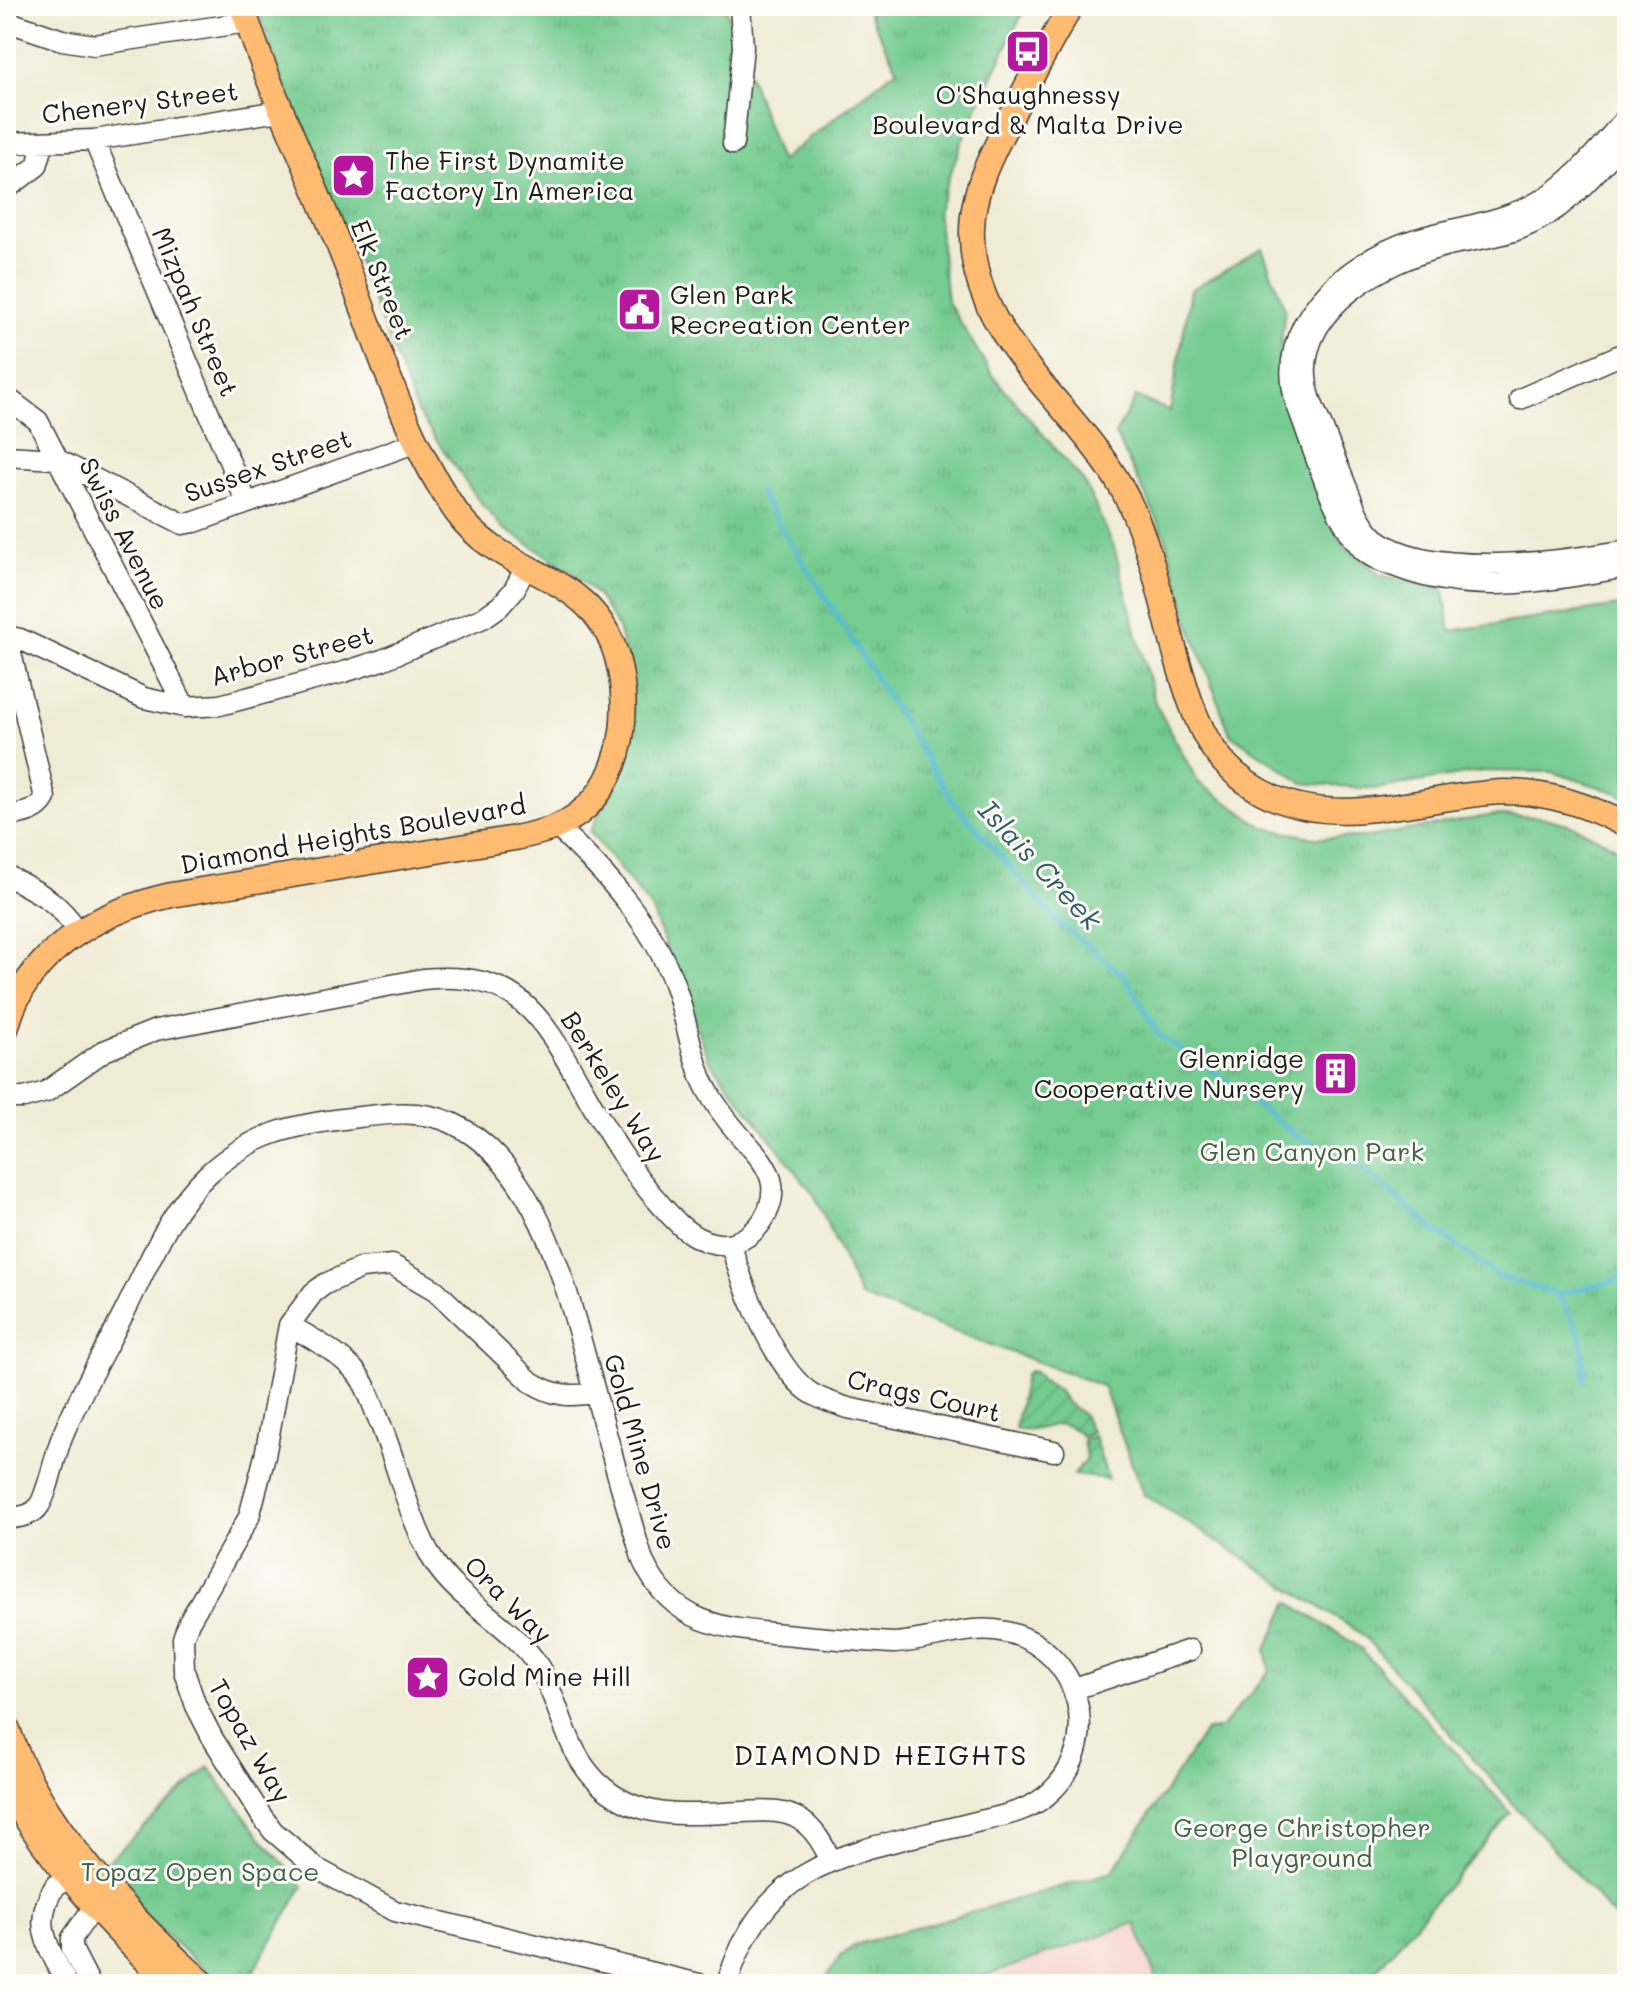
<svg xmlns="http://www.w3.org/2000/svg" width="1633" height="1990" viewBox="0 0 1633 1990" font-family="Mali,sans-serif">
<defs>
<pattern id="park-tufts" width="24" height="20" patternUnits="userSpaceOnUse" patternTransform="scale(2)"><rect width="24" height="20" fill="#74cb90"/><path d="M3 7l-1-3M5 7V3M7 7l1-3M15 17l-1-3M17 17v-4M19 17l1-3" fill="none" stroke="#64ae7c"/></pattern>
<pattern id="garden-furrows" width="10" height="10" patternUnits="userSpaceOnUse" patternTransform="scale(2)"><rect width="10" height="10" fill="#74cb90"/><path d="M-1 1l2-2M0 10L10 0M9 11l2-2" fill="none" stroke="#64ae7c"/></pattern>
</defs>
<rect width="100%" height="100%" fill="#fdfcf7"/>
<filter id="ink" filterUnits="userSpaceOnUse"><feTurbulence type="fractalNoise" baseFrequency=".0125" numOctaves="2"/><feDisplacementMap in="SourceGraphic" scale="16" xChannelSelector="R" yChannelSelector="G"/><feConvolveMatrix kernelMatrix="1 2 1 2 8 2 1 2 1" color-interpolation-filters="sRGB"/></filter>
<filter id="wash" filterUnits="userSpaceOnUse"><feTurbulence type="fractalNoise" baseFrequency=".006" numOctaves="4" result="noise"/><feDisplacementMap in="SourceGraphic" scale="32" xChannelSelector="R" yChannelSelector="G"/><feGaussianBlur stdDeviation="1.8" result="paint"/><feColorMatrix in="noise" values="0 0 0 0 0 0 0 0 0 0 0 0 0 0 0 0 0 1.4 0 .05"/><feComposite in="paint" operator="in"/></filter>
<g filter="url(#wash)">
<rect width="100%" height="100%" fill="#efebd4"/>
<path fill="#f7d0cc" d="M1135 1923 1158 1984H962Z"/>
<path fill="#74cb90" stroke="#487456" stroke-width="2" d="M1262 248 1285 309 1278 367 1304 450 1341 541 1380 575 1444 589 1450 631 1627 605V799L1618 793 1552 772 1483 771 1375 789 1303 783 1230 734 1190 626 1165 535 1115 434 1136 397 1170 411 1191 290Z"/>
<path fill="url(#park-tufts)" stroke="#487456" stroke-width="2" d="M257 6H725L780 161 897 69 865 6H1026L967 128 937 210 947 301 993 376 1084 482 1114 547 1155 703 1198 782 1265 828 1316 838 1368 837 1494 815 1541 817 1574 826 1627 853V1919L1623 1927 1363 1635 1143 1494 1103 1386 860 1297 815 1196 710 1061 651 908 590 832 629 756 633 739V715L624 650 618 628 598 596 577 575 502 527 476 497 417 412 352 246 276 65Z
M1289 1602 1359 1647 1511 1813 1364 1984H1158L1135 1923 962 1984H821L841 1956 855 1945 1112 1872 1205 1731 1221 1728 1270 1671 1266 1650Z
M209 1767 261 1838 303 1886 246 1984H221L146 1917 103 1865Z"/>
<path fill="url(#garden-furrows)" stroke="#487456" stroke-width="2" d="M1029 1371 1035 1372 1042 1381 1057 1389 1067 1403 1083 1415 1092 1433 1083 1437C1057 1410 1046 1436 1015 1429L1025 1374Z
M1094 1436 1108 1479 1074 1475 1086 1458 1083 1440Z"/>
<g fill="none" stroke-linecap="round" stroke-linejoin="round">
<path stroke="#56bdd3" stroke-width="5" d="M759 492 954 803 1058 922 1124 975 1159 1036 1211 1070 1296 1135 1363 1169 1435 1230 1499 1277 1558 1294 1614 1281 1627 1273
M1558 1294 1581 1335 1585 1381"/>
</g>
</g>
<g filter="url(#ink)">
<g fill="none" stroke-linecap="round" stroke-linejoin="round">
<defs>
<path id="minor" d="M6 21 62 40 94 45 248 22
M1627 117C1601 146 1575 181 1540 201 1501 223 1455 227 1413 240 1344 263 1270 327 1297 405 1315 451 1330 512 1362 549 1372 559 1386 563 1399 568 1475 597 1550 580 1627 567
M1627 138C1596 172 1566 211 1522 228 1497 238 1470 240 1445 246 1385 261 1301 306 1306 377 1307 396 1316 412 1323 429 1334 457 1346 485 1357 513 1362 522 1367 531 1375 538 1428 580 1564 561 1627 550
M94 140 247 503
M6 143 94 140 280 111
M733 144 743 47 740 6
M6 189 37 166 44 142
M6 397 38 421 185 707
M1520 399 1627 352
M6 456 56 459 183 524 195 522 417 442
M6 636 20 639 144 698 185 707 220 705 344 672 382 660 483 618 500 606 514 590 526 567
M6 817C21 813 37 813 45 798L7 636
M6 875C39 893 56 899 78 931
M6 1098H24L46 1092 104 1051 156 1030 423 979C518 970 541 1015 583 1089 606 1130 629 1170 661 1205 675 1221 691 1239 713 1243 746 1251 776 1216 772 1184 769 1166 755 1152 743 1139 727 1121 712 1102 702 1079 690 1050 686 1017 675 986 653 924 604 871 557 827
M731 1245C742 1285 774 1366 808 1391 820 1400 834 1403 848 1408L1054 1451
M289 1325C311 1338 336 1351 354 1370 365 1381 370 1398 376 1413 396 1458 408 1518 433 1560 460 1604 512 1623 539 1667 563 1708 565 1756 604 1788 645 1822 695 1814 743 1812 763 1811 785 1809 802 1821 816 1831 823 1845 831 1860
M595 1393C570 1397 553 1396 531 1382L435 1290 392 1265 361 1268 325 1284 313 1293 289 1325 265 1456 249 1517 189 1622 183 1638 184 1671 196 1706 213 1739 261 1815 273 1831 316 1868 395 1911 699 1984
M6 1519C17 1517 32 1517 39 1506 49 1491 55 1451 64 1432 81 1391 104 1352 124 1313 148 1266 168 1211 208 1174 253 1133 292 1125 351 1118 384 1114 420 1108 452 1123 543 1166 570 1304 595 1392 610 1449 626 1505 643 1561 674 1628 729 1629 794 1635 827 1638 860 1641 893 1643 930 1642 969 1623 1006 1632 1082 1649 1106 1747 1046 1796 1025 1813 997 1817 972 1823 859 1852 766 1854 727 1984
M1075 1689 1190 1650
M67 1984C50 1949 30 1924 55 1886L71 1878H83
M90 1984 72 1949V1938L91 1911 98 1892"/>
<path id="major" d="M1071 6C1051 41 1031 76 1013 113 992 153 970 192 972 238 974 345 1086 411 1129 502 1152 550 1162 605 1176 655 1194 717 1208 768 1272 797 1347 830 1428 794 1505 792 1549 792 1589 805 1627 826
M6 1029C26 951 98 912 171 895L515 838C529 835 543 832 556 827 622 799 634 716 616 654 590 570 504 578 457 513 406 442 377 341 344 259 311 174 270 93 242 6
M6 1724C38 1824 127 1915 204 1984
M6 1782C37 1851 116 1931 170 1984"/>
</defs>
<use href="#minor" stroke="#3c3b38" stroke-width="23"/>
<use href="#major" stroke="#3c3b38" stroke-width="27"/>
<use href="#minor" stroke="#fff" stroke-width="20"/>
<use href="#major" stroke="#ffbb71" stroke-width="24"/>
</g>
</g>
<defs>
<symbol id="bus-square" viewBox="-11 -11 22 22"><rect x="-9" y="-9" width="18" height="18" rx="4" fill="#b5179e" stroke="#fdfcf7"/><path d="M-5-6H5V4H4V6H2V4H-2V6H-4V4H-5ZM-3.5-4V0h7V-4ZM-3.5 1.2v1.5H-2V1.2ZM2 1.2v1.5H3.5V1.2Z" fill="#fff"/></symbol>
<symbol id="sight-square" viewBox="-11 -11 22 22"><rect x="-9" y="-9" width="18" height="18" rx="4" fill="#b5179e" stroke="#fdfcf7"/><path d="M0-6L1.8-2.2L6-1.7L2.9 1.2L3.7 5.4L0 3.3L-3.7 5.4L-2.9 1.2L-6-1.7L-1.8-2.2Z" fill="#fff"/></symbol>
<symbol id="civic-square" viewBox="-11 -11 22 22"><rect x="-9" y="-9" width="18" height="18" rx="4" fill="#b5179e" stroke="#fdfcf7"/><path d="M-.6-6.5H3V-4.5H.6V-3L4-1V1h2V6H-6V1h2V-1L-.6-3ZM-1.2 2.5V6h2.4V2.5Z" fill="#fff"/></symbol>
<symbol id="building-square" viewBox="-11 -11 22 22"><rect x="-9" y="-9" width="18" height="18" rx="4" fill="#b5179e" stroke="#fdfcf7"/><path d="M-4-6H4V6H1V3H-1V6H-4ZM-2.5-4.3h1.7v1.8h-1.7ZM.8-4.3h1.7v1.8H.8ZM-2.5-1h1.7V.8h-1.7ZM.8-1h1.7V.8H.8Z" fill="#fff"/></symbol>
</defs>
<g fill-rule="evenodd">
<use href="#bus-square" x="1002" y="26" width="51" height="51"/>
<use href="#sight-square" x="328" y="150" width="51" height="51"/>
<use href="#civic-square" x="614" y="284" width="51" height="51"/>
<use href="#building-square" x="1310" y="1048" width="51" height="51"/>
<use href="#sight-square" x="402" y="1652" width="51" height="51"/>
</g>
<g text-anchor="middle" stroke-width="6" stroke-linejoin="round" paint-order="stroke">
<g font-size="26" fill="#1c1c1c" stroke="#fdfcf7" text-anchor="start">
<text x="1028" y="104" text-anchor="middle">O'Shaughnessy<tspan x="1028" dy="30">Boulevard &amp; Malta Drive</tspan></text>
<text x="385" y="170">The First Dynamite<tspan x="385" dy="30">Factory In America</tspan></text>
<text x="670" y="304">Glen Park<tspan x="670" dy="30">Recreation Center</tspan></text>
<text x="1304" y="1068" text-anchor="end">Glenridge<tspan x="1304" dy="30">Cooperative Nursery</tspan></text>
<text x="458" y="1686">Gold Mine Hill</text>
</g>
<g font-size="26" fill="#1c1c1c" stroke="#fdfcf7">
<text transform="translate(140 103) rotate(-7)" y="9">Chenery Street</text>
<text transform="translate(382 280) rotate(68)" y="9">Elk Street</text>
<text transform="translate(195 312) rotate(67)" y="9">Mizpah Street</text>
<text transform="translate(268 466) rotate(-19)" y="9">Sussex Street</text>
<text transform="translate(124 534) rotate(63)" y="9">Swiss Avenue</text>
<text transform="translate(292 656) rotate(-15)" y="9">Arbor Street</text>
<text transform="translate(353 835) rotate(-10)" y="9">Diamond Heights Boulevard</text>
<text transform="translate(613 1087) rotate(58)" y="9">Berkeley Way</text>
<text transform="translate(924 1396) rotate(13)" y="9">Crags Court</text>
<text transform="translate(640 1452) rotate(74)" y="9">Gold Mine Drive</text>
<text transform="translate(508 1600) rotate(45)" y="9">Ora Way</text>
<text transform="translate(250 1741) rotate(60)" y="9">Topaz Way</text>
</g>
<g font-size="26" fill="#3f624a" stroke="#fdfcf7">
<text x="1312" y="1161">Glen Canyon Park</text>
<text x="1302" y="1837">George Christopher<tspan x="1302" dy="30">Playground</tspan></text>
<text x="200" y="1881">Topaz Open Space</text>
</g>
<g font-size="28" font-style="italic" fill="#335c65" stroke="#fdfcf7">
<text transform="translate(1040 865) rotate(47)" y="10">Islais Creek</text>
</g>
<g font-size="28" letter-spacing="2" fill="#1c1c1c" stroke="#fdfcf7">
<text x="881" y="1765">DIAMOND HEIGHTS</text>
</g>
</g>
<rect width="1633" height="1990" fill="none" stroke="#fdfcf7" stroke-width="32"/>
</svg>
